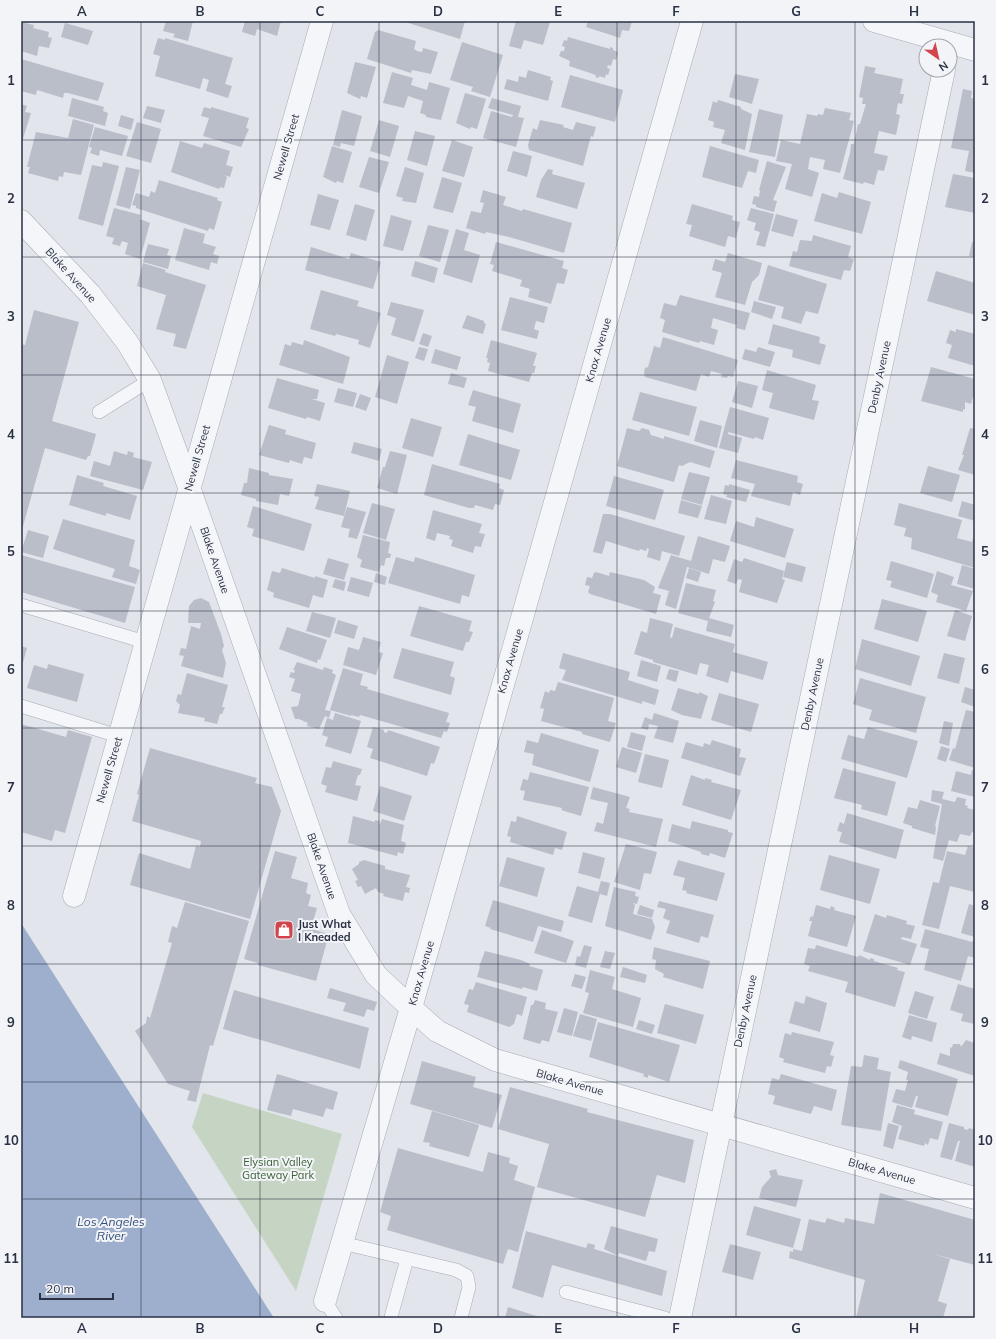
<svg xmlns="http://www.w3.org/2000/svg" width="996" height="1339" viewBox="0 0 996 1339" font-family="Mulish,sans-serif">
<rect width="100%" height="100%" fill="#e2e5eb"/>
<path fill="#c6d5c3" d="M203 1093 342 1134 296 1291 192 1127Z"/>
<path fill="#9dafcc" d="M21 923 274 1318H21Z"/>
<path fill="#b9bec9" d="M166 21H193L188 41 173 37 175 34 163 31Z
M245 21H281L277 36 257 29 255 36 242 32Z
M402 21H465L460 39Z
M516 21 550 22 543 45 524 40 521 49 509 46Z
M588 21H632L629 31 622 30 620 38 586 27Z
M21 22 34 25 33 28 49 32 48 37 52 38 49 48 39 46 37 56 21 51Z
M65 23 93 31 88 45 61 37Z
M378 30 416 41 414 49 417 51 422 52 423 48 438 52 431 74 412 70 411 73 367 59 375 32Z
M568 37 610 49V47L613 48V50L618 52 616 60 613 59 611 66 608 65 607 68 610 69 608 75 606 74 605 78 599 76V78L595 77 596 75 569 66 570 61 559 56 561 51H564L565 47 562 46 564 40 567 41Z
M158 38 165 40V38L233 58 225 84 232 86 228 98 206 91 209 80 203 78 200 89 155 76 160 56 153 54Z
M462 42 503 55 490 97 471 91 473 87 450 80Z
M21 59 104 83 98 101 68 93H64L63 98 37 90 36 95 21 91Z
M355 62 376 67 367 98 361 96 360 99 347 93Z
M865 66 876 68 874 73 903 79 900 94H904L902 104 898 103 896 114 900 115 896 135 879 131 874 153 888 156 884 171 878 170 874 185 864 182 863 184 843 179 850 153 851 144H854L858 124H860L865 107 866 104H862L863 98 859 97Z
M528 70 551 77 550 80 553 81 548 101 504 89 507 79 518 82 519 76 526 78Z
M392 72 413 78 411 85 427 90 429 82 450 88 441 120 426 117V115L420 113 423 101 408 96 404 108 383 103Z
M735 74 759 79 752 104 729 97Z
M570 75 623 90 615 122 561 107Z
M963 89 972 91 971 98 975 99V173L965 171 969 151 951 148Z
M465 93 486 99 477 129 471 127 470 129 456 123Z
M72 98 104 107 103 111 108 113 105 126 68 116Z
M492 98 521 106 518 117 524 118 516 147 483 138 491 111 512 117 513 115 488 108Z
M718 100 741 107V109L752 114 745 150 721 143 725 130 713 127 714 122 708 120 713 101 717 103Z
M21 104 27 106 25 112 31 113 21 145Z
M147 106 165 110 161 123 143 118Z
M204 107 211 109V107L249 118 246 128 249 129 241 147 203 136 209 118 201 116Z
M825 108 851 113 849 120 854 121 840 173 823 169 825 160 810 157 808 169 819 173 812 197 785 189 792 164 776 161 781 140 800 144 807 114 817 116 818 114 823 115Z
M759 109 783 115 775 157 749 152Z
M342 110 362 116 354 146 341 143 340 147 333 145Z
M121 115 134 119 131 130 118 126Z
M73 119 94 125 81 175 64 172 63 177 59 176 58 181 28 173 30 167H27L36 132 68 138Z
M379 120 399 126 390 157 370 151Z
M540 120 564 125 563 127 573 130 576 122 596 127 593 137 591 136 583 166 529 150 528 145 533 128 537 130Z
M137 122 161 129 151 163 126 156Z
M95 127 128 136 122 156 100 150 99 156 90 153 92 148 89 147Z
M415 131 435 136 427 166 407 160Z
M452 140 473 147 464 177 442 171Z
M180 141 202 148 204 143 230 151 226 165 233 167 230 177 224 175 227 177 224 188 220 187 219 189 171 172Z
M332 146 352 152 343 183 337 181 336 183 323 177Z
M710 146 759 160 756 173 748 171 742 188 702 177Z
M513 151 532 156 527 177 507 171Z
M369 157 389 162 379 193 359 187Z
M767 161 786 167 773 200 777 201 774 212 756 207V205L752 204 754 196 759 197 760 190H759Z
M103 162 119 166 103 226 78 219 92 165 102 167Z
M126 167 140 170 130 209 116 205Z
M405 167 424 173 416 203 402 201 403 198 396 196Z
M548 169 553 170 552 174 585 183 577 209 536 197 541 180Z
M953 174 975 178V213L945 207Z
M442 177 462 183 453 213 433 208Z
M159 180 218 198 217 200 222 202 214 230 209 228 208 231 136 208V206L132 205 136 193 149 197 151 191 155 193Z
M483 190 506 197 503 205 522 211 523 209 572 223 564 253 509 237 486 232 485 234 466 228 471 211 481 213 484 203 480 202Z
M839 192 871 202 862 234 814 221 822 193 837 198Z
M318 194 339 200 330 230 310 225Z
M355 204 375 210 366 241 346 235Z
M692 204 733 216 732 220 740 222 736 238 728 236 725 247 689 236 692 225 686 224Z
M114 208 141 215 140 219 150 223 140 259 125 254 128 243 122 241 120 246 112 244 114 238 106 236Z
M751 208 774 214 765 247 756 245 760 232 754 230 756 223 747 220Z
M776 214 798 220 793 237 771 231Z
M391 215 412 221 403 251 383 246Z
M428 225 449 230 440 262 419 256Z
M184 228 205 234 203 243 216 247 213 254 219 256 217 264 211 262 209 270 175 260Z
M456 229 469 233 464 250 480 255 472 283 443 274Z
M813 235 851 246 848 257 854 259 850 271 844 270 841 280 789 266 793 251 797 252 800 240 812 241Z
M496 242 564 261 562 268 568 270 564 284 557 283 551 304 528 297 530 289 520 286 522 280 492 271 494 265 490 264Z
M972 242 975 243V257L969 256Z
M148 244 169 249 167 255 171 256 168 269 143 262Z
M311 247 349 259 351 253 381 262 373 289 305 270Z
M728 253 762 263 759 275 752 282 745 305 715 297 722 273 712 270 715 259 725 262Z
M415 261 438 268 434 283 411 276Z
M143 263 166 270 165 272 206 285 186 349 173 346 176 334 156 329 166 295 137 286Z
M768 265 827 284 818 314 806 311 801 324 781 318 784 307 758 300Z
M936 271 975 283V315L927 301Z
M321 290 359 301 357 306 381 313 370 348 358 344 359 340 336 334 335 336 310 329Z
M680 295 750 313 745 330 736 328 737 325 713 318 711 328 718 330 714 345 700 341 699 343 662 332 665 320 660 318 664 303 676 306Z
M510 297 548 307 544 323 536 321 534 329 539 331 537 339 501 330Z
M754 301 776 307 772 319 751 312Z
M391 302 424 310 414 342 391 335 396 318 387 315Z
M34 310 79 322 52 421 96 434 90 456H88L86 460 45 448 23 526H21V344L25 345Z
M467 315 484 321V323L486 324 483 334 462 328Z
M773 324 820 337 819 343 826 345 820 365 792 357 793 350 768 344Z
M956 329 975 334V366L948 358 952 345 946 343 950 330 956 332Z
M423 333 432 336 428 347 419 344Z
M663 337 738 360 733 377 728 376 727 378 721 377 722 374 711 371 709 377 701 374 696 391 645 377 644 373 645 368 648 367 654 346 660 348Z
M304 340 350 357 343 384 279 365 285 344 291 346 292 342 303 345Z
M491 340 537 353 533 366H536L534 373H532L529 382 488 371 490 363 487 362 488 358H486Z
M419 347 428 349 424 361 415 358Z
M758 347 775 352 770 367 742 359 745 349 756 352Z
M435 349 461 357 457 370 431 363Z
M387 355 409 362 397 404 375 397Z
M931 367 975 379V398L973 397 971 404 965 402V410L963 409V412L921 401Z
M767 370 816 385 812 400 819 401 814 420 769 408 773 393 762 390Z
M451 373 467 378 464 388 448 384Z
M277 378 319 390 317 399H312L325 403 320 421 307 417 306 419 268 408Z
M738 381 758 386 752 408 732 402Z
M338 388 357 393 353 407 334 402Z
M473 390 521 404 513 433 472 421 476 407 468 405Z
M640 392 697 407 689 436 632 420Z
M360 394 371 398 366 411 355 407Z
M730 407 769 418 763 440 755 437 754 439 728 432V434L742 438 738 453 719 448Z
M411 418 442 427 433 457 402 448Z
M700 420 722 426 717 448 694 441Z
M269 425 286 430 285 434 316 443 312 459 304 457 302 464 290 460 289 463 259 455Z
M627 428 639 431 642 428 649 430 651 435 664 439V436L715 451 710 468 690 462 682 466 679 465 674 482 617 466Z
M970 428 975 429V475L958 470 964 455H962Z
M468 434 520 450 511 480 459 465Z
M354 442 382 449 379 461 351 453Z
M114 451 127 455 128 451 134 453 133 457 152 462 143 490 90 476 94 461 110 466Z
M390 451 407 455 397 494 377 488 383 467H385Z
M736 460 798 476 797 482 803 484 800 495 793 492 790 506 751 496 755 484 731 478Z
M432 464 500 484 499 488 504 490 500 505 495 504 493 510 475 505 474 508H469L424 495Z
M928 466 960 475 952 502 920 493Z
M249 468 269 473V475L293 479 289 496 280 494 278 505 256 501V499L241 495 244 483H247Z
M689 472 710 477 702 505 681 499Z
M77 475 104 483 103 486 137 496 130 520 106 513V516L69 505Z
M614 476 664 490 655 520 606 506Z
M317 484 350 491 344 516 315 509 319 497 314 496Z
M729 484 750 490 746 502 726 497 727 495 723 494 725 485 729 486Z
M711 495 732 501 726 524 704 519Z
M681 500 702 506 698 518 678 513Z
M962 501 975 505V521L958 516Z
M372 503 395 509 386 540 363 533Z
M899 503 962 520 957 538 972 542 975 531V568L911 549 912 538 904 536 906 528 894 525Z
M253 506 312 524 304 551 252 536 254 529 247 527Z
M347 507 366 512 357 539 348 537 350 529 341 527Z
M433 510 482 524 479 533 485 534 481 547 475 546 473 553 451 546 453 540 449 539 450 536 437 533 435 541 426 538Z
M603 514H610L685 536 679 556 662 551 660 561 647 557 649 549 647 548 646 551 640 549 639 551 606 541 602 554 593 552Z
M756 517 794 529 785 558 730 541 736 521 754 527Z
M63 519 135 540 129 566 140 570 136 584 112 577 115 569 53 549Z
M28 530 49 536 43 558 21 552Z
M363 535 390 542 388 553 391 554 390 558H386L384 566 381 565 379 572 360 567 362 560 357 557Z
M698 536 730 546 725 562 713 559 709 574 687 567 676 609 665 605 669 591 658 588 671 555 691 561Z
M21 555 135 587 125 623 21 592Z
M396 557 414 562 415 557 475 575 469 597 462 595 460 604 388 583Z
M328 558 349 564 344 580 323 574Z
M744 558 784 571 782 579 785 580 777 603 739 592 742 580 738 579 736 584 727 581 734 559 742 562Z
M891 561 934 574 927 598 890 587 892 581 886 580Z
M787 562 806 567 802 582 783 577Z
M962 565 975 569V589L957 584Z
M282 568 315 578V576L328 580 323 598 313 595 309 608 273 597 274 593 267 590 272 571 280 573Z
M689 568 701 572 698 582 686 578Z
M937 571 954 577 951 585 973 591 966 611 936 602 938 595 931 592Z
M596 572 609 576 610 572 644 580 655 587 653 593 661 595 656 614 590 594 588 592 590 586 585 585 587 577 592 578 594 573Z
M376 573 387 577 385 585 374 582Z
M351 577 373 583 369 597 347 591Z
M335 579 346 582 344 591 332 587Z
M686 583 716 590 713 601 715 602 709 618 734 625 731 637 706 631 708 621 678 613Z
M201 598 209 602 221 634 224 646 222 650 226 663 223 678 181 666 184 656 179 655 181 648 186 649 191 626 200 629 201 623H188L189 606 194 600Z
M882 599 927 611 918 642 874 629Z
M419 606 472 621 469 631 473 632 469 642H466L463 651 410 636Z
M955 610 972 616 965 641 947 636Z
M312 612 336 618 330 638 306 631Z
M650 618 673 624 670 637 672 638 675 627 735 644 733 652 768 662 763 680 731 671 728 683 706 676 709 665 700 663 697 675 653 662V660L634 654 641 631 647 633Z
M338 620 358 626 354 639 334 633Z
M287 627 327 640 320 660 318 659 317 663 279 649Z
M363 637 381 642 378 652 383 653 376 675 343 665 348 647 359 650Z
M862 639 920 656 911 686 855 669Z
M21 646 27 648 22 666H21Z
M402 648 454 662 450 676 455 678 451 695 393 678Z
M563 653 630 672 628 680 659 690 655 705 642 701V704L562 680 566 670 559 668Z
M944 653 965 658 959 684 937 678Z
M641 660 661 666 657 682 637 676Z
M297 662 323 670 324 667 333 670 332 673 336 675 325 710 331 711 329 718 325 716 319 729 307 726 308 723 299 719H295L291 707 298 706 301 694 291 691 295 679 289 677 291 672 294 673 295 670H293Z
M48 664 84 674 77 702 27 688 34 665 47 669Z
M343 668 363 674 360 685 368 687 367 689 449 713 446 722 450 723 447 732 444 731 441 738 360 715 359 717 351 715V716L330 710Z
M669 669 679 671 676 682 666 679Z
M187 673 228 685 222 707H225L222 714H220L217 724 204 721 205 718 178 713 180 705 176 701 178 694 181 695Z
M860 678 926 697 916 733 869 720 872 710 853 704Z
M558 682 614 698 608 721 616 723 610 742 582 734V732L541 721 544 709 540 708 545 691 549 693 550 690 555 691Z
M965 687 975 690V707L961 702Z
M678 688 699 694V692L708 696 701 719 682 715 671 710Z
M719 693 759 704 751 732 711 720Z
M966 710 975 712V768L949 760 953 748 955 749Z
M335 713 361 721 351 754 325 746 328 737 322 735 327 718 333 720Z
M654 713 679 721 673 743 654 738 658 726 649 724 648 730 641 728 645 717 652 720Z
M944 721 953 723 949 746 939 743Z
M21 724 66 737 68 730 92 737 65 833 55 830 52 841 21 832Z
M373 727 384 730V732L387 733 388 730 440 747 434 764 431 763 427 776 370 758 373 749 367 747Z
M868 727 918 741 907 778 841 759 848 735 864 739Z
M631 732 646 736 642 751 627 747Z
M541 733 599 750 590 782 532 765 534 754 524 752 527 740 538 743Z
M712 740 741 749 739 757 746 758 740 776 681 758 686 742 703 747 704 743 710 745Z
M941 746 950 749 946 762 937 759Z
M622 747 642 753 636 773 616 767Z
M150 748 257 778 255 783 272 787 281 811 250 919 130 885 139 853 190 869 196 846 200 847 201 841 132 821 139 795 137 794Z
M645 754 669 760 662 788 638 782Z
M333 761 362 769 360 775H358L355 785 361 786 357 801 325 792 327 786 321 784 326 767 331 768Z
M843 768 896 782 887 816 861 809 862 805 834 798Z
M972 770 975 771V797L951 791 956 771 971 775Z
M530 772 589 787 581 816 561 810 562 808 523 800 525 791 520 790 523 779 528 780Z
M691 775 705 780V778L712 780 711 782 741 790 731 820 682 805Z
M380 786 412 796 404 821 373 811Z
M593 787 630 797 626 808 630 809 629 812 663 819 656 847 594 831 597 822 603 824 608 803 590 799Z
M932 790 944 792 942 799 955 802 957 797 966 799 965 805 968 806 967 808 975 810V833L972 832 970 836 960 834 957 842 949 840 943 861 933 858 942 804 931 801Z
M920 800 940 806 935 826 936 827 935 835 912 828V826L903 823 908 807 917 809Z
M847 813 904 830 896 859 839 842 842 832 837 831 840 822 844 824Z
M353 816 375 822V820L380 821 379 824H380L382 819 404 825 401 841 406 843 403 854 398 852 397 856 348 843Z
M517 816 567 832 562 850 555 848 553 855 510 842 511 837 507 836 511 821 516 822Z
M692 821 728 830V832L733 833 725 858 710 853 709 856 701 854V852L668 841 672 824 690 829Z
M626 844 657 852 651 874 644 873 640 890 614 882Z
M968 846 975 848V892L950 886 939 929 922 925 933 882 939 883 947 851 965 855Z
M275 851 297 857 291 878 308 883 306 893 311 895 308 906 317 908 311 929 329 934 316 981 258 965V963L244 959Z
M583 852 605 858 600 879 578 873Z
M829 855 880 869 870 904 820 890Z
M507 857 545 868 537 897 499 886Z
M364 860 385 866V869L410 875 406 887 410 888 409 893 405 892 403 901 383 896 384 894 378 892 376 888 365 894 361 886 358 887 355 881 358 880 352 869 359 864V862Z
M678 860 725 873 717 901 686 893 687 891 682 890 685 878 673 875Z
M601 881 610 883 607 896 600 894 592 923 568 916 577 886 598 892Z
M614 887 636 892 635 896 639 897 637 904 633 903 635 905 633 914 652 919 655 927 651 940 605 926Z
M493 900 564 921 561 932 538 926 533 942 490 929 491 928 485 926Z
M659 901 714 915 708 938 701 936 699 943 666 933 670 921 663 918 666 909 657 907Z
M185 902 249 921 213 1046 210 1045 196 1102 187 1100 190 1091 168 1084 135 1031 146 1023 147 1016 150 1018 172 943 168 942 172 926 177 928Z
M969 904 975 906V937L961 933Z
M640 905 654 910 652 918 637 914Z
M816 905 830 909 831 906 835 908 834 910 856 916 847 947 808 936 812 921H809L811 916 813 917Z
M875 914 886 918 887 915 907 921 906 924 915 926 911 939 902 937 901 939 917 944 910 965 863 951Z
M925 929 972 942 973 940 975 941V958L968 956 961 981 924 970 929 949 920 947Z
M542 930 574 941 566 963 534 953Z
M584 945 592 947 586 968 575 965 577 956 580 957Z
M816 945 858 957 859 955 870 960V958L874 959V961L898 968 897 970 905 972 895 1007 845 992 848 982 808 971 810 966 804 964 808 948 815 949Z
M654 947 710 961 703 989 663 977 664 974 655 969 656 960 652 959Z
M485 951 521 960 530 964 529 966 543 970 537 991 523 987 522 989 477 977 480 967H479Z
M605 951 615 953 610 969 600 967Z
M623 967 647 975 645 983 620 977Z
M590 970 615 977 612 989 641 998 633 1027 583 1013 589 993 585 992Z
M575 974 586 977 582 989 571 986Z
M476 982 527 997 522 1016 517 1014 514 1024 509 1027 467 1012 469 1005 464 1004 469 989 473 990Z
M958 984 975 989V1024L961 1021 963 1014 950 1010Z
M330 988 377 1002 374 1011 367 1009 364 1017 343 1011 346 1003 327 998Z
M234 990 369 1028 360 1069 223 1029Z
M915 991 934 997 927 1019 908 1013Z
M806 996 827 1003 820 1032 789 1023 795 1001 804 1004Z
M535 1000 546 1003 545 1009 558 1012 549 1042 542 1040 540 1044 523 1039 531 1005H533Z
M665 1004 704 1015 696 1044 657 1033Z
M564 1008 578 1012 572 1036 557 1032Z
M580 1014 597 1019 591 1041 573 1036Z
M909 1015 937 1023 932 1042 912 1036 911 1040 902 1037Z
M639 1020 655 1025 652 1034 636 1029Z
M598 1022 680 1045 669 1082 648 1075V1078L643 1076 644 1074 589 1057Z
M792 1032 834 1042 830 1055 834 1056 831 1067 827 1066 825 1073 783 1062 784 1059 779 1057 785 1033 791 1035Z
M966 1040 975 1043V1076L937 1064 940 1053 950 1056V1047L952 1048 953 1044H960L961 1047Z
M864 1055 879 1058 877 1069 891 1072 881 1131 841 1125 851 1066 862 1067Z
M900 1060 958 1079 948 1116 915 1107 918 1096H916L912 1108 892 1102 896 1089 905 1091 908 1080H906L908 1072 898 1068Z
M422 1061 476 1077 473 1087 502 1095 492 1128 410 1104Z
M277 1074 338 1092 333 1110 326 1108 323 1117 293 1109 291 1116 267 1110Z
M781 1074 837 1090 832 1111 814 1106 811 1114 773 1104 775 1096 768 1094 772 1078 779 1080Z
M510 1087 588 1109 587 1112 694 1140 685 1183 657 1175 645 1217 537 1187 549 1144 498 1129Z
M897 1105 915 1110 914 1114 943 1122 938 1140 930 1138 928 1145 925 1143 924 1146 898 1139 902 1126 892 1122Z
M432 1111 479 1125 469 1157 429 1146 430 1143 423 1142Z
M888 1123 899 1126 893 1149 883 1146Z
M949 1123 964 1127V1129L968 1130 969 1128 975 1130V1167L955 1161 960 1141H958L952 1160 940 1157Z
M398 1148 483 1172 488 1152 510 1158 509 1163 518 1166 514 1180 535 1187 518 1252 508 1249 503 1264 387 1230 391 1216 380 1212Z
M776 1169 778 1175 803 1180 796 1207 759 1198 762 1187 771 1177 769 1171Z
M880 1193 975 1220V1265L930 1253 950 1259 938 1301 947 1304 943 1318H856L865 1280 789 1258 790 1251 793 1252V1249L802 1251 809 1219 825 1223 827 1218 844 1223 845 1218 874 1224Z
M754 1206 801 1219 793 1248 746 1235Z
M611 1226 658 1239 655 1252 649 1251 646 1261 619 1253 618 1256 604 1249Z
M526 1231 586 1248 588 1243 595 1245 594 1249 667 1271 662 1296 552 1265 543 1298 512 1288Z
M730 1244 761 1252 753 1280 722 1272Z
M508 1307 543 1318H505Z"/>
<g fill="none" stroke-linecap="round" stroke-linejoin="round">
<defs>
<path id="service" d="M99 412 150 380
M21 605 145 642
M21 706 118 736
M342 1243 456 1270 467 1276 469 1287 461 1318
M566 1292 665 1318
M325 1301 336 1318
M391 1317 407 1259"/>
<path id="minor" d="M874 21 975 50
M21 221 90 294 127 342 150 380 189 487 339 914 376 975 411 1008 437 1031 495 1060 975 1198
M74 896 322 21
M325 1301 411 1008 692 21
M680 1318 944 70"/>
</defs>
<use href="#service" stroke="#a7abb6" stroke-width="14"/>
<use href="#minor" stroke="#a7abb6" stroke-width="23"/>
<use href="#service" stroke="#f5f6f9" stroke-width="13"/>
<use href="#minor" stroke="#f5f6f9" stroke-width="22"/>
</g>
<path fill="none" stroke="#2a3144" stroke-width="1" stroke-opacity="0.55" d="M141 21V1318M260 21V1318M379 21V1318M498 21V1318M617 21V1318M736 21V1318M855 21V1318M21 140H975M21 257H975M21 375H975M21 493H975M21 611H975M21 728H975M21 846H975M21 964H975M21 1082H975M21 1199H975"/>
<defs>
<symbol id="shop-square" viewBox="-11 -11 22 22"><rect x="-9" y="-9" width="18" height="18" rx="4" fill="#d3454d" stroke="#f2f4f8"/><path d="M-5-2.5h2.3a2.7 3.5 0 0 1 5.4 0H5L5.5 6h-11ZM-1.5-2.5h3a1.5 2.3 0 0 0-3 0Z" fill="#fff"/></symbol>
</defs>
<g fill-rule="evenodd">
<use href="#shop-square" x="273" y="919" width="22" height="22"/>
</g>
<g text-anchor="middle" stroke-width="4" stroke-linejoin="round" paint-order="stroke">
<g font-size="11" fill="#2a3144" stroke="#f2f4f8">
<text transform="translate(286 147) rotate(-74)" y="4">Newell Street</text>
<text transform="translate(71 275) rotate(48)" y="4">Blake Avenue</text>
<text transform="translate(598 350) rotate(-74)" y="4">Knox Avenue</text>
<text transform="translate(879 377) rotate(-78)" y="4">Denby Avenue</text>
<text transform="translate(197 458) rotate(-74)" y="4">Newell Street</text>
<text transform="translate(215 560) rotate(71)" y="4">Blake Avenue</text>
<text transform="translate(510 661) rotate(-74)" y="4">Knox Avenue</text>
<text transform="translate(812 694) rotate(-78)" y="4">Denby Avenue</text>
<text transform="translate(109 770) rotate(-74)" y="4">Newell Street</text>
<text transform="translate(322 866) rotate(71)" y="4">Blake Avenue</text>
<text transform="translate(421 973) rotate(-74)" y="4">Knox Avenue</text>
<text transform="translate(745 1011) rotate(-78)" y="4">Denby Avenue</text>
<text transform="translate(570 1082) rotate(16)" y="4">Blake Avenue</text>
<text transform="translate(882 1171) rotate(16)" y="4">Blake Avenue</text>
</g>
<g font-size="11" font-weight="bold" fill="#2a3144" stroke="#f2f4f8" text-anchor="start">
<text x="298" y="928">Just What<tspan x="298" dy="13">I Kneaded</tspan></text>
</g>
<g font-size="11" fill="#3a6037" stroke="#f2f4f8">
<text x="278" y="1166">Elysian Valley<tspan x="278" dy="13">Gateway Park</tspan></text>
</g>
<g font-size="12" font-style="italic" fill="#324b79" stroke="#f2f4f8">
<text x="111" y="1226">Los Angeles<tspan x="111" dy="14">River</tspan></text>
</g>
</g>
<rect width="996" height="1339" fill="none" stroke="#f2f4f8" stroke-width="44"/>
<g transform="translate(938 58) rotate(146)"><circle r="19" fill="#f2f4f8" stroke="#a2a6b0"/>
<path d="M0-3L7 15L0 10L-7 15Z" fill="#d3454d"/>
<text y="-6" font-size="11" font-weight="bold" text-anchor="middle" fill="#2a3144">N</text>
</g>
<path d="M40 1293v6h73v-6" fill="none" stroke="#2a3144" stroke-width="2"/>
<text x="46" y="1293" font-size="12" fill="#2a3144" stroke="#f2f4f8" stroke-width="3" paint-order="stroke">20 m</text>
<rect x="22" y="22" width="952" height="1295" fill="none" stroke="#2a3144" stroke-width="1.5"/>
<g font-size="13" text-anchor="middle" font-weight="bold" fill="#2a3144">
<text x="82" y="16">A</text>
<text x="200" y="16">B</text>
<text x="320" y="16">C</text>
<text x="438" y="16">D</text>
<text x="558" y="16">E</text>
<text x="676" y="16">F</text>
<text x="796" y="16">G</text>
<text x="914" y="16">H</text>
<text x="11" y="85">1</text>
<text x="985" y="85">1</text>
<text x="11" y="203">2</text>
<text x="985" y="203">2</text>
<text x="11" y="321">3</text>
<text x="985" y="321">3</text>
<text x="11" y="439">4</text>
<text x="985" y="439">4</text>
<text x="11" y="556">5</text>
<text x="985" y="556">5</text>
<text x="11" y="674">6</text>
<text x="985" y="674">6</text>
<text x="11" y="792">7</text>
<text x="985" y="792">7</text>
<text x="11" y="910">8</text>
<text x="985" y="910">8</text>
<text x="11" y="1027">9</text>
<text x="985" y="1027">9</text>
<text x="11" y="1145">10</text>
<text x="985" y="1145">10</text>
<text x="11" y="1263">11</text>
<text x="985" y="1263">11</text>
<text x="82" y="1333">A</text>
<text x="200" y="1333">B</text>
<text x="320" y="1333">C</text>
<text x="438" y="1333">D</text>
<text x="558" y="1333">E</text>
<text x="676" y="1333">F</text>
<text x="796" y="1333">G</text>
<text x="914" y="1333">H</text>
</g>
</svg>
